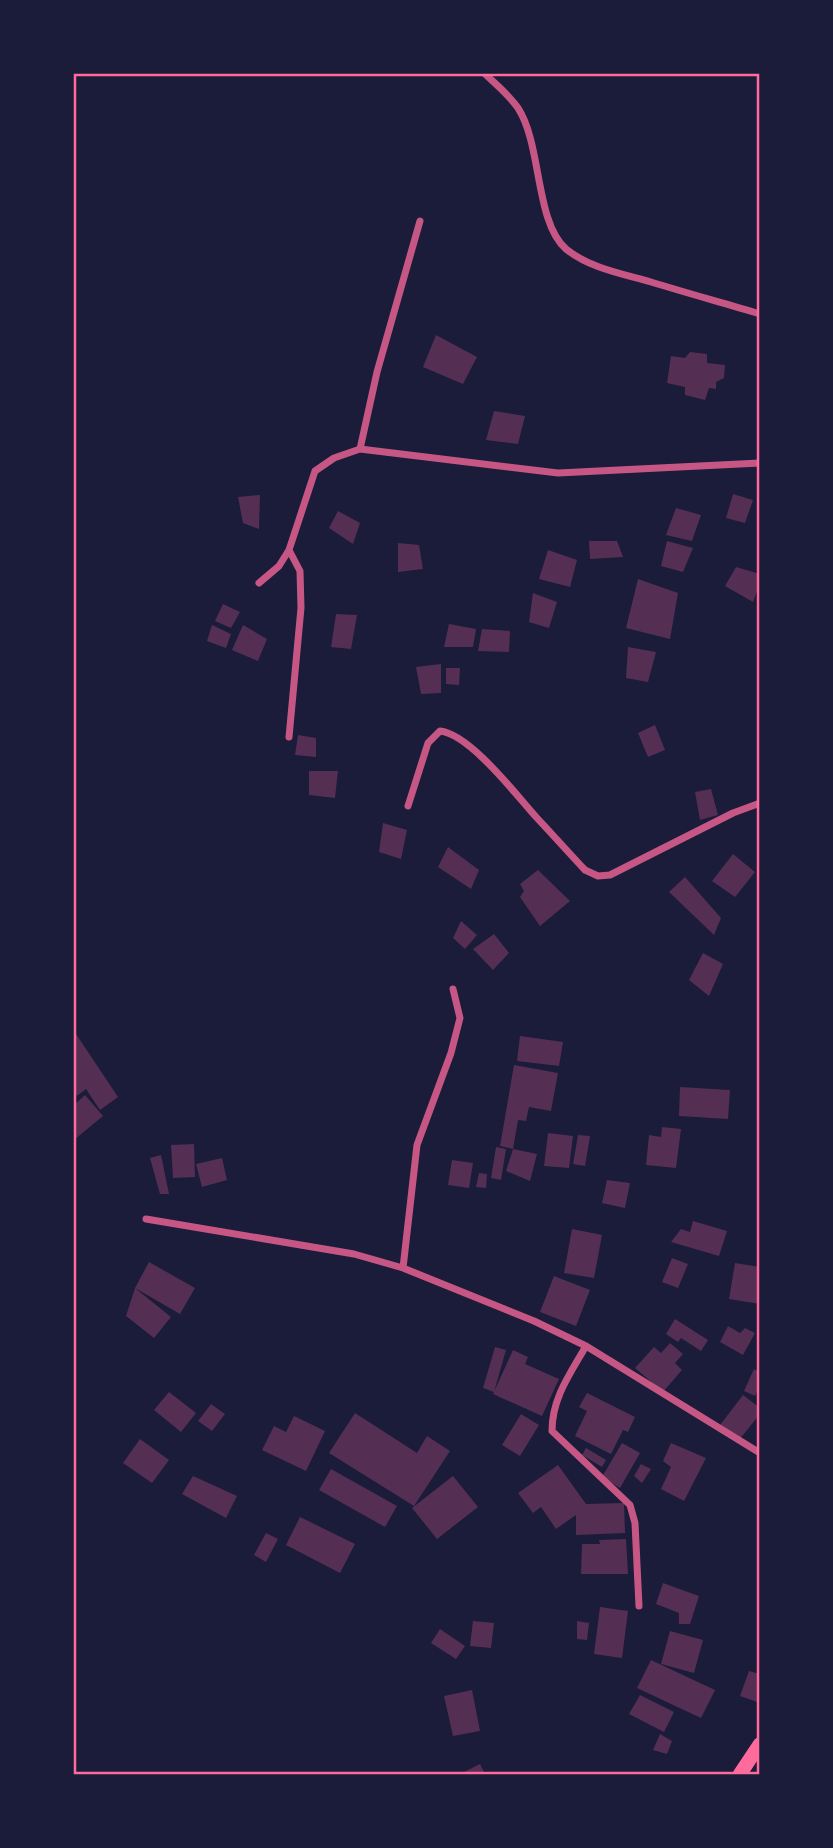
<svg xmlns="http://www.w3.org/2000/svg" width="833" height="1848" viewBox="0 0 833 1848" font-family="Lato,sans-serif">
<rect width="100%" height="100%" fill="#1b1b3a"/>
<path fill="#542f53" d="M436 335 477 357 463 384 423 367Z
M690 352 707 354V363L725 365 724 378 716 382V389L709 388 705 400 685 395V387L667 383 671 356 685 358Z
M494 411 525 416 518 444 486 440Z
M733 494 753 500 745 523 726 518Z
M260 495 259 529 243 523 238 497Z
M676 508 701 515 692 541 666 535Z
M338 511 360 523 353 544 329 528Z
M589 541H617L623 557 590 559Z
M667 541 693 548 683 572 661 566Z
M398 543 419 545 423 569 398 572Z
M548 550 577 560 570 587 539 579Z
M736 567 760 574V583L753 602 725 586Z
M638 579 678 593 670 639 626 628Z
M533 593 557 602 549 628 529 622Z
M223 604 240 612 231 628 215 621Z
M336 614 357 615 351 649 331 647Z
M449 624 476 629 473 647H444Z
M212 625 231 634 226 648 207 641Z
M243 625 267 639 258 661 232 650Z
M482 629 510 631 509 652 478 651Z
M628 647 656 652 648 682 626 678Z
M441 664V693L421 694 416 667Z
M446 668H460L459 685 446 684Z
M655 725 665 750 648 757 638 733Z
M298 735 316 738V757L295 755Z
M309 771H338L335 798 309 795Z
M711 789 718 815 700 820 695 792Z
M383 823 407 830 401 859 379 852Z
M448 847 479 870 471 889 438 867Z
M733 854 755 872 735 897 712 881Z
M538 870 570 901 540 926 520 897 524 891 520 884Z
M685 877 721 918 714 935 669 892Z
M461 921 477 935 465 949 453 938Z
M494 934 509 953 493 970 473 949Z
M703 953 723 964 709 996 689 980Z
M74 1031 118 1097 100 1110 86 1089 77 1096 74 1090Z
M520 1036 563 1042 559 1066 517 1061Z
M514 1065 558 1073 551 1111 529 1107 526 1121 518 1120 513 1149 500 1146Z
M680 1087 730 1090 728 1119 679 1116Z
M85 1095 103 1116 74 1140V1105Z
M662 1127 681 1129 676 1168 646 1165 649 1135 661 1137Z
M548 1133 573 1136 569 1168 544 1166Z
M578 1135 590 1136 585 1166 573 1164Z
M194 1144 195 1177 173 1178 171 1145Z
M496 1147 506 1149 501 1180 491 1178Z
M513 1149 537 1154 530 1181 506 1171Z
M161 1155 169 1194H160L150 1158Z
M222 1158 227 1180 202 1187 196 1164Z
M452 1160 473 1163 469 1188 448 1185Z
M479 1173 487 1174 486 1188 476 1187Z
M607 1180 630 1183 625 1208 602 1203Z
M693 1221 727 1231 719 1256 671 1242 681 1229 690 1232Z
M572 1229 602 1235 594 1278 564 1273Z
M672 1258 688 1264 678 1288 662 1282Z
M149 1262 195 1288 180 1314 135 1288Z
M735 1263 760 1267V1304L729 1299Z
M554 1276 590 1290 576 1326 540 1312Z
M135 1288 171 1317 154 1338 126 1316Z
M675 1319 708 1340 701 1351 681 1338 678 1342 666 1334Z
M728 1326 740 1333 745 1328 755 1333 743 1355 720 1342Z
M670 1343 683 1354 675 1363 682 1370 663 1392 635 1368 654 1347 661 1353Z
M495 1347 506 1350 494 1392 483 1388Z
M513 1350 528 1357 525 1364 559 1379 542 1416 493 1394Z
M754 1369 760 1372V1386L755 1396 744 1391Z
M169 1392 196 1413 181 1432 154 1410Z
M587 1393 635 1417 628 1432 623 1430 611 1454 575 1436 587 1411 579 1407Z
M743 1395 760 1408V1414L739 1440 720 1425Z
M211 1404 225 1414 212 1431 198 1421Z
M355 1413 417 1453 427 1436 450 1451 414 1506 329 1453Z
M521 1414 539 1425 520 1456 502 1445Z
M294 1416 325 1431 306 1471 262 1450 274 1426 286 1432Z
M140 1439 169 1460 152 1483 123 1463Z
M622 1443 640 1453 620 1488 602 1477Z
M671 1443 706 1458 684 1501 661 1489 671 1467 663 1461Z
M586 1448 606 1460 602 1467 582 1455Z
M641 1464 651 1469 642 1483 634 1476Z
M558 1465 586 1504 624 1503 625 1533 576 1535V1515L556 1529 541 1507 533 1513 518 1493Z
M331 1469 397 1506 385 1527 319 1490Z
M193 1476 237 1496 226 1518 182 1494Z
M453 1476 478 1507 437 1539 412 1508Z
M300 1517 355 1544 340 1573 286 1545Z
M266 1533 278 1539 266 1562 254 1555Z
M626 1539 628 1574H581L582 1544H600L599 1540Z
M663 1583 699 1596 690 1624H679V1613L656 1604Z
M600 1607 628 1611 622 1658 594 1654Z
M473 1621 494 1623 491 1648 470 1646Z
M577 1621 589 1623 587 1640 577 1639Z
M440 1629 465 1646 456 1659 431 1643Z
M670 1631 703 1640 694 1673 661 1664Z
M651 1660 715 1690 701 1718 637 1688Z
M749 1671 760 1674V1703L740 1696Z
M472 1690 480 1731 453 1736 444 1696Z
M640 1695 674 1712 664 1732 629 1714Z
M660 1734 672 1741 667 1754 653 1750Z
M480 1764 485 1774H460Z"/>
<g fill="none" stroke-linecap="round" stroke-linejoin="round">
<path stroke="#c65784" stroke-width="7" d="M485 74C496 84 509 95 518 108 542 145 535 222 566 249 589 268 623 274 651 282 687 293 723 303 760 314
M360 449 377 372 420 221
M289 550 300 571 301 608 289 737
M259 583 279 566 289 550 315 471 334 458 360 449 558 473 760 463
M408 806 428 743 440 731C470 734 517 796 537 818 553 835 569 853 585 870L598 876 610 875 733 813 760 803
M146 1219 354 1254 403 1268 534 1321 586 1346 760 1453
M403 1268 417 1145 451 1053 460 1018 453 989
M586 1346C570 1374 552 1398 552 1431L630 1505 635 1523 639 1606"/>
<path stroke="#ff6b9d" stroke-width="14" d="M740 1774 760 1744"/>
</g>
<rect width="833" height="1848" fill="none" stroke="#1b1b3a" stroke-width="150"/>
<rect x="75" y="75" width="683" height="1698" fill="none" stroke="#ff6b9d" stroke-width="2.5"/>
</svg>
